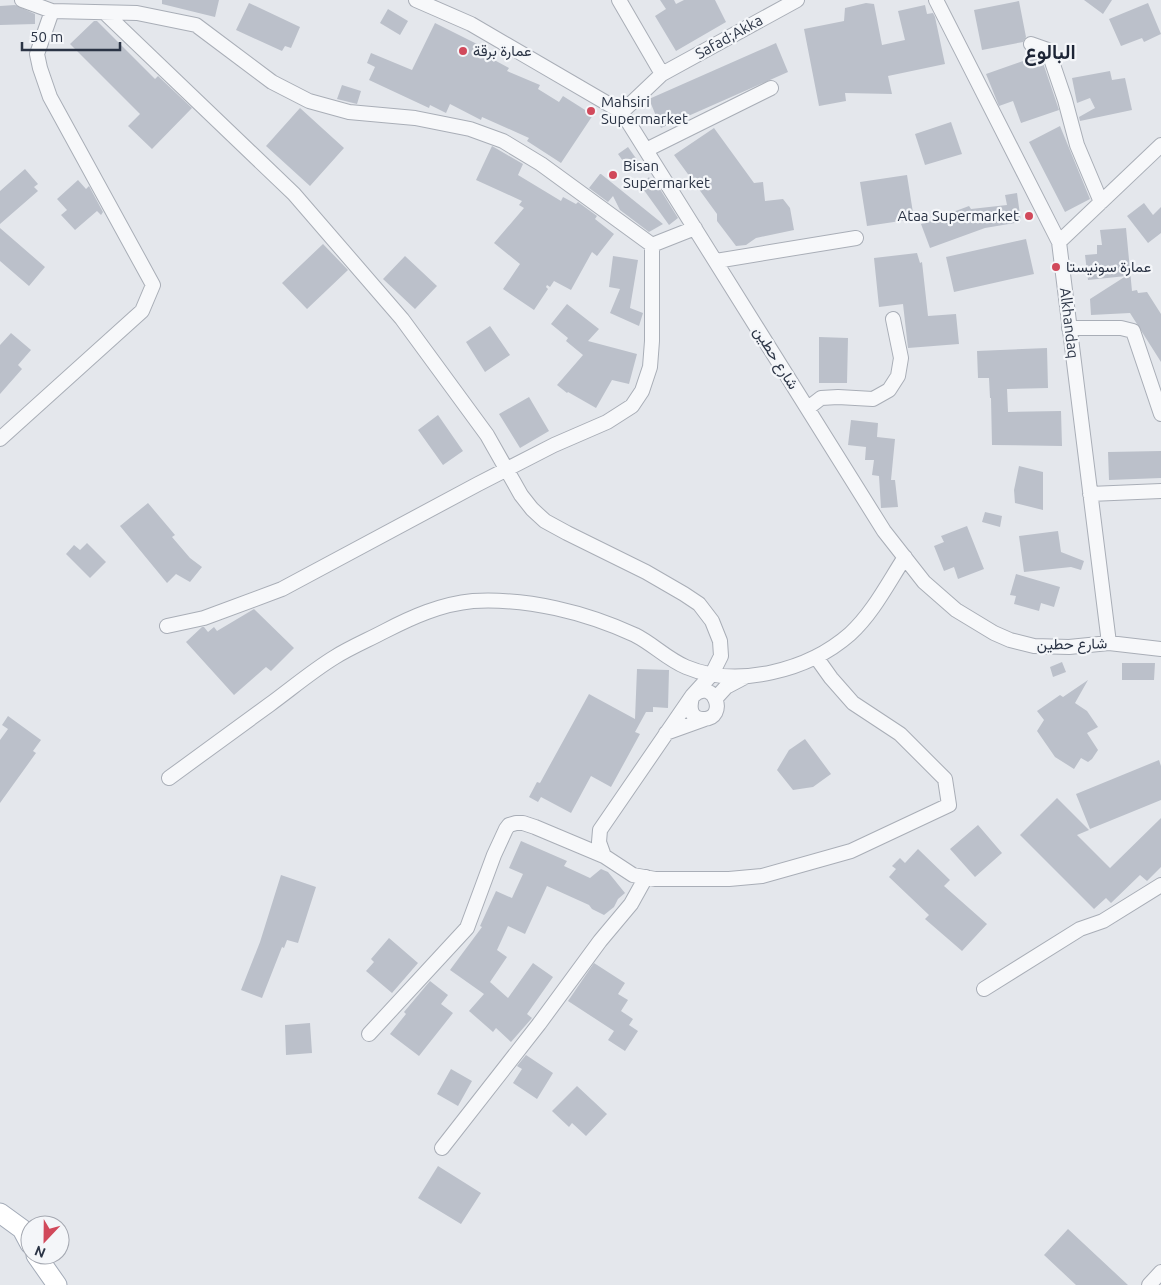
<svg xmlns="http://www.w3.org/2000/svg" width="1161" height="1285" viewBox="0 0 1161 1285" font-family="Ubuntu,Vazirmatn,sans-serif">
<rect width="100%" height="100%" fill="#e4e7ec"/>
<path fill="#bbc0ca" d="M162 0H219L215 17 162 4Z
M660 0H674L676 4 684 0H715L726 22 676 51 655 16 666 9Z
M1084 0H1112L1103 14Z
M1019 1 1026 37 1023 42 982 50 974 10Z
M249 3 300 27 291 48 285 46 282 51 236 30Z
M866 3 874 4 882 45 905 40 898 11 925 5 927 14 933 13 935 17 945 64 888 76 892 94 845 93 846 101 819 106 804 29 844 21 845 8Z
M1148 3 1161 34 1144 42 1142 38 1121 46 1109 19Z
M15 5 35 14V24L0 25V6Z
M388 9 408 21 400 35 380 23Z
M94 21H97L155 79 158 76 192 108 152 149 128 126 140 114 70 44Z
M435 23 477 44 474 49 509 68 507 71 540 85 538 89 559 102 563 96 593 115 561 163 527 141 529 138 482 117 481 120 450 104 446 113 430 105 429 108 369 80 375 67 367 63 371 53 412 70Z
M776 43 788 72 661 128 649 99Z
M1037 56 1041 57 1059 110 1021 123 1013 101 999 106 986 74Z
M1110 71 1112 80 1125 78 1132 110 1080 121 1079 117 1095 108 1090 98 1077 103 1072 78Z
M342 85 361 91 357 104 337 99Z
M300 108 344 148 310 186 266 146Z
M951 122 962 154 925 165 915 134Z
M1060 126 1090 199 1065 212 1029 142Z
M714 128 754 183 763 182 765 201 783 199 790 208 794 230 756 238 746 245 736 246 717 221V214L674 155Z
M492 146 523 164 518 175 561 201 563 197 576 204 578 202 597 216 595 219 614 234 597 256 592 252 571 290 554 281 550 287 547 285 546 287 548 289 534 310 503 289 520 264 494 243 524 208 519 205 522 201 476 180Z
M628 147 640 164 630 171 618 154Z
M25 169 38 184 34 187 38 191 0 224V191Z
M600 174H601L663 224 649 232 620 210 613 196 608 202 589 188Z
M907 175 914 219 867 226 860 182Z
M649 177 650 179 653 178 678 218 669 225 641 186Z
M78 180 86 189 89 186 103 212 101 215 97 211 75 230 61 215 67 210 57 199Z
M1017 193 1021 222 985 228 930 248 921 224 969 206 971 209 1007 205 1005 195Z
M1144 203 1153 215 1161 207V233L1148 243 1127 216Z
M0 228 45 267 29 286 0 261Z
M1126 228 1132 291 1137 290 1138 293 1147 292 1161 314V362L1130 313 1091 315 1090 299 1126 276 1088 280 1085 255 1097 254V245H1102L1100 230Z
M1026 239 1034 274 954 292 946 257Z
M323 244 348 270 307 309 282 283Z
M917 253 920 263 922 262 928 316 956 314 959 344 908 348 903 304 879 307 874 258Z
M405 256 437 286 415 309 383 279Z
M613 256 638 260 630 308 643 313 639 326 610 313 620 289 609 287Z
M567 304 599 329 588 341 637 354 629 384 612 380 596 408 568 392 567 393 557 385 583 355 566 341 568 338 551 324Z
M490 326 510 355 485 372 466 342Z
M11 333 31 350 18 365 22 369 0 394V345Z
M819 337 848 338 847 383H819Z
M1047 348 1048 388 1007 389 1008 412 1061 411 1062 446 992 445 991 398H990L989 378H978L977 351Z
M529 397 549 431 520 448 499 414Z
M438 415 463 451 443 465 418 430Z
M851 420 878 423 877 437 895 439 891 480H895L898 507 881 508 879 476 872 475 874 460H865L866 447 848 445Z
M1161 451V478L1109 480 1108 452Z
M1019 466 1043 472V510L1015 503 1014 490Z
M148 503 175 535 172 537 190 558 202 567 190 582 176 574 167 583 120 526Z
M985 512 1002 516 1000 527 982 522Z
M967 526 984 569 958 579 954 567 944 571 934 546 944 542 941 536Z
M1058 531 1061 552 1084 561 1081 570 1071 567 1024 572 1019 536Z
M87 543 106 562 90 578 66 554 74 545 80 550Z
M1016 574 1060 587 1054 607 1041 603 1039 611 1014 604 1016 596 1010 595Z
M254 609 294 648 271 671 266 667 234 695 186 642 202 627H204L208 632 214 627 217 631Z
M1062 662 1066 672 1053 677 1050 667Z
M1122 663H1155L1154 680H1122Z
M637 669 669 670 668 708 653 707V712H646L635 732 640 734 611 787 591 776 571 813 541 797 538 802 529 797 537 782 540 783 589 694 635 719Z
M1088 680 1075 703 1087 711 1098 727 1087 733 1098 750 1092 759 1088 762 1081 758 1074 769 1055 757 1037 731 1044 720 1037 711 1060 695 1063 697Z
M8 716 41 740 33 751 36 753 0 803V740L8 729 2 725Z
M805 739 831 774 813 787 793 790 777 770 789 750Z
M1159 760 1161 766V800L1090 829 1076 794Z
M1057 798 1089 830 1077 835 1110 868 1161 818V867L1147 881 1140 875 1111 903 1106 898 1094 909 1020 835Z
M978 825 1002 853 975 877 950 849Z
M521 841 567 861 564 866 590 878 601 869 608 872 625 893 618 899 614 907 604 915 592 909 589 905 547 886 525 934 508 926 497 950 507 957 490 982 508 998 533 963 553 977 527 1014 532 1018 511 1042 496 1028 493 1032 469 1011 484 994 450 970 482 927 480 926 496 891 512 898 523 874 509 868Z
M918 849 950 880 944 886 987 924 962 951 925 919 929 915 889 877 896 869 892 866 900 858 905 863Z
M281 875 316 887 298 943 287 940 284 948 282 947 262 998 241 990 260 942Z
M389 938 418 963 392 993 366 971 374 962 371 959Z
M594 963 625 983 618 994 628 1000 621 1011 633 1019 629 1025 638 1031 625 1051 608 1040 614 1031 568 1001Z
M430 981 448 995 441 1004 453 1013 419 1056 390 1034 406 1014 404 1012Z
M310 1023 312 1053 286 1055 285 1025Z
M526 1055 553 1073 537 1099 513 1083 522 1069 517 1066Z
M451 1069 472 1081 458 1106 437 1094Z
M577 1086 607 1114 586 1136 572 1123 569 1127 552 1111Z
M438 1166 481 1193 461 1224 418 1198Z
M1068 1229 1128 1285H1076L1044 1255Z"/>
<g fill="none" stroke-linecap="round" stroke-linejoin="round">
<defs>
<path id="minor" d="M22 0 52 11 137 13 196 25 272 82 309 101 349 112 415 118 470 129 503 141 541 164 652 245 695 228
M416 0 471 24 622 112 884 531 924 582 956 610 994 633 1010 640 1034 646 1069 647 1109 643 1161 649
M619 0 662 74
M936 0 1059 242 1109 643
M105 13 294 194 402 319 487 435 521 495 532 509 545 521 567 533 646 572 684 594 699 604 712 621 720 641 721 656 712 674 692 696 600 830 599 842 604 856
M1031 44 1048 50 1065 100 1077 145 1101 202
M622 112 662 74 797 0
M646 150 771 88
M1059 242 1161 145
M716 261 856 238
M1069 328H1121L1133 331 1161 414
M808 408 821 398 838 397 873 399 889 390 898 376 901 358 893 319
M0 439 142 311 153 285 50 97 40 68 37 54 52 11
M1090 494 1161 491
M167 626 204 618 282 589 478 484 554 445 607 422 632 406 642 391 650 367 652 341V245
M693 695C689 705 689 719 703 719 729 719 714 676 693 696
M716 698 726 687 745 677
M666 733 705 719
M169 778C202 754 236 729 269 705 291 689 312 671 335 657 351 647 368 640 385 631 412 617 441 604 473 601 528 598 585 612 635 635 653 644 667 659 686 667 738 689 809 670 850 634 873 613 888 583 905 557
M984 989 1080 929 1103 921 1161 885
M369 1034 467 928 494 855 506 829 509 825 516 823H523L535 827 604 856 633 875 655 879H729L762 876 851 851 949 805 945 779 900 734 853 703 831 678 816 657
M442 1148 539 1024 600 941 631 904 646 877
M1149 1285 1161 1272"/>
<path id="major" d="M0 1213 22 1229 30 1244
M36 1255 57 1285"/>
</defs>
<use href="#minor" stroke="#a9aeb7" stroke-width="16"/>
<use href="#major" stroke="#a3abb8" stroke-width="21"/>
<use href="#minor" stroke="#f7f8fa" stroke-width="14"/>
<use href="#major" stroke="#fff" stroke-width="19"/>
</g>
<g fill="#d1495b" stroke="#f4f6f9" stroke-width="2">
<circle cx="463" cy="51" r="5"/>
<circle cx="591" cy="111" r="5"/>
<circle cx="613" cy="175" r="5"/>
<circle cx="1029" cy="216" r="5"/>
<circle cx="1056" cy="267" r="5"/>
</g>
<g text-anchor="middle" stroke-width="4.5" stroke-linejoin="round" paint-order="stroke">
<g font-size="15" fill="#2b3445" stroke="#f4f6f9">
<text transform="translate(729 37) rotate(-29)" y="5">Safad;Akka</text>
<text transform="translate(1069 323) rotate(83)" y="5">Alkhandaq</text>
<text transform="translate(776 358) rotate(58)" y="5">شارع حطين</text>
<text transform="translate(1072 644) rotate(-1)" y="5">شارع حطين</text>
</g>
<g font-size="15" fill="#2b3445" stroke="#f4f6f9" text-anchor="start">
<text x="473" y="56">عمارة برقة</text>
<text x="601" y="107">Mahsiri<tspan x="601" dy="17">Supermarket</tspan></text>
<text x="623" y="171">Bisan<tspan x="623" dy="17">Supermarket</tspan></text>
<text x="1019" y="221" text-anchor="end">Ataa Supermarket</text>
<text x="1066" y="272">عمارة سونيستا</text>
</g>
<g font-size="20" font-weight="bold" fill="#1d2536" stroke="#f4f6f9">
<text x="1050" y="59">البالوع</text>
</g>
</g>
<g transform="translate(45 1240) rotate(202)"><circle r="24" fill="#f4f6f9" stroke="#a4a8b1"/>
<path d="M0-4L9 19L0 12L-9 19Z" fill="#d1495b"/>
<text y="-8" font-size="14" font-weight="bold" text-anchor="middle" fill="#2b3445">N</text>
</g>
<path d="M22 42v8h98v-8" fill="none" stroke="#2b3445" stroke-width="2.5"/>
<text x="30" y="42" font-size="15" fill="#2b3445" stroke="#f4f6f9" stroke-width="4" paint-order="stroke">50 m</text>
</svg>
